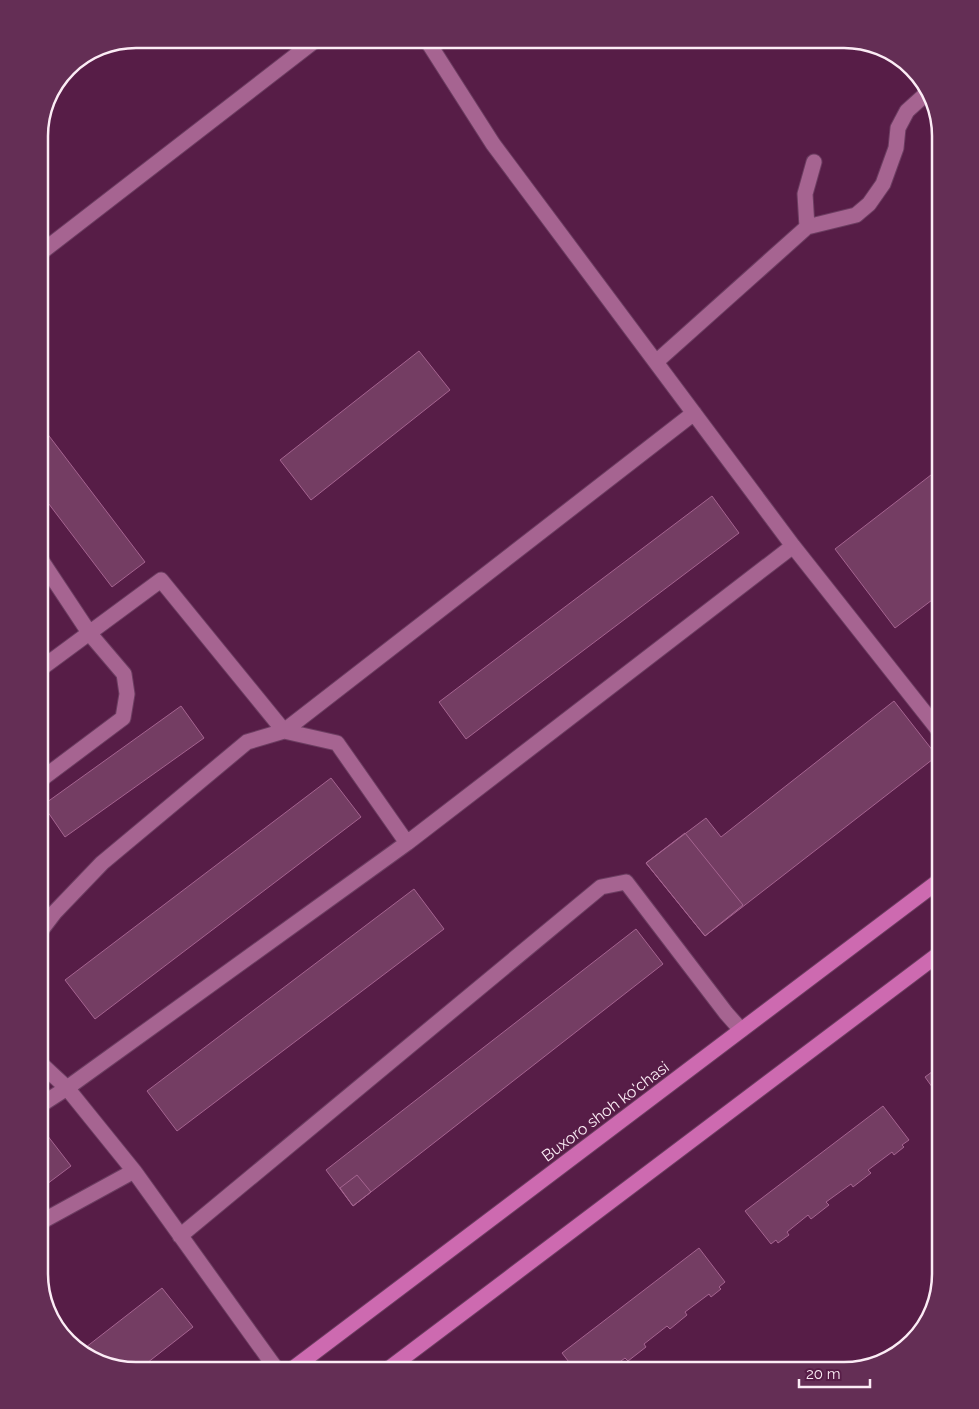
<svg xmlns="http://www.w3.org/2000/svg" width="979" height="1409" viewBox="0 0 979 1409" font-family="Raleway,sans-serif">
<rect width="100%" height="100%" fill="#571d47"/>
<path fill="#743d63" stroke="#a56490" d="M419 351 450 390 311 500 280 460Z
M43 428 145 562 112 587 39 491V430Z
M940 468V594L895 628 835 549Z
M712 496 739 533 466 739 439 702Z
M894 701 937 756 705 936 646 863 706 818 721 837Z
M181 706 204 738 65 837 43 805Z
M331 778 361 817 95 1019 65 980Z
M685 833 743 905 705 936 646 863Z
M414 889 444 929 177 1131 147 1091Z
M636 929 663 964 353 1206 326 1170Z
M940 1066V1098L925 1077Z
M883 1106 909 1140 902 1145 904 1147 894 1155 892 1152 868 1170 871 1173 853 1187 851 1184 826 1202 829 1205 811 1219 808 1215 787 1232 789 1235 778 1243 776 1240 771 1244 745 1211Z
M47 1135 71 1166 39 1190V1141Z
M357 1175 371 1192 353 1206 340 1188Z
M699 1248 725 1282 719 1287 721 1289 711 1297 709 1294 685 1312 687 1315 670 1329 667 1326 644 1344 646 1347 628 1361 625 1358 609 1370H575L562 1353Z
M162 1288 193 1327 138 1370H130L87 1357 81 1351Z"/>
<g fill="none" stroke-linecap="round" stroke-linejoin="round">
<defs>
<path id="minor" d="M426 39 493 144 793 546 940 732
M807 227 856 215 869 204 883 184 896 148 898 128 907 111 928 92
M39 254 317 39
M656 362 807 227 805 194 814 162
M39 670 161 580 284 731 694 413
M39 781 123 718 127 694 124 674 90 634 39 557
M407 843 793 546
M39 1062 67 1088 407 843 337 743 284 731 247 742 102 863 55 912 39 933
M39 1106 67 1088 134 1171 277 1370
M39 1223 134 1171
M180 1236 601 887 626 882 726 1013 741 1030"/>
<path id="major" d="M291 1370 940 880
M387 1370 940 953"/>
</defs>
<use href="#minor" stroke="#6c3d61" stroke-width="17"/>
<use href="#major" stroke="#6c3d61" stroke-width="17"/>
<use href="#minor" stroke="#a66491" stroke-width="15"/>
<use href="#major" stroke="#cd6ab0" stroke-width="15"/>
</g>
<g text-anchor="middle" stroke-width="4.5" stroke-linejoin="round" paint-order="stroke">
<g font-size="16" fill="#fbecf5" stroke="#571d47">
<text transform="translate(605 1111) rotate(-37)" y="6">Buxoro shoh ko'chasi</text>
</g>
</g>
<path d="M0 0H979V1409H0ZM136 48H844A88 88 0 0 1 932 136V1274A88 88 0 0 1 844 1362H136A88 88 0 0 1 48 1274V136A88 88 0 0 1 136 48Z" fill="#642e55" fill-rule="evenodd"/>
<path fill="none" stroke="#fbecf5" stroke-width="2.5" d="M136 48H844A88 88 0 0 1 932 136V1274A88 88 0 0 1 844 1362H136A88 88 0 0 1 48 1274V136A88 88 0 0 1 136 48Z"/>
<path d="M799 1379v8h71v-8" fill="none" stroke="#fbecf5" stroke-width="2.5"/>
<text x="806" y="1379" font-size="15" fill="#fbecf5" stroke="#571d47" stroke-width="4" paint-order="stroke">20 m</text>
</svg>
